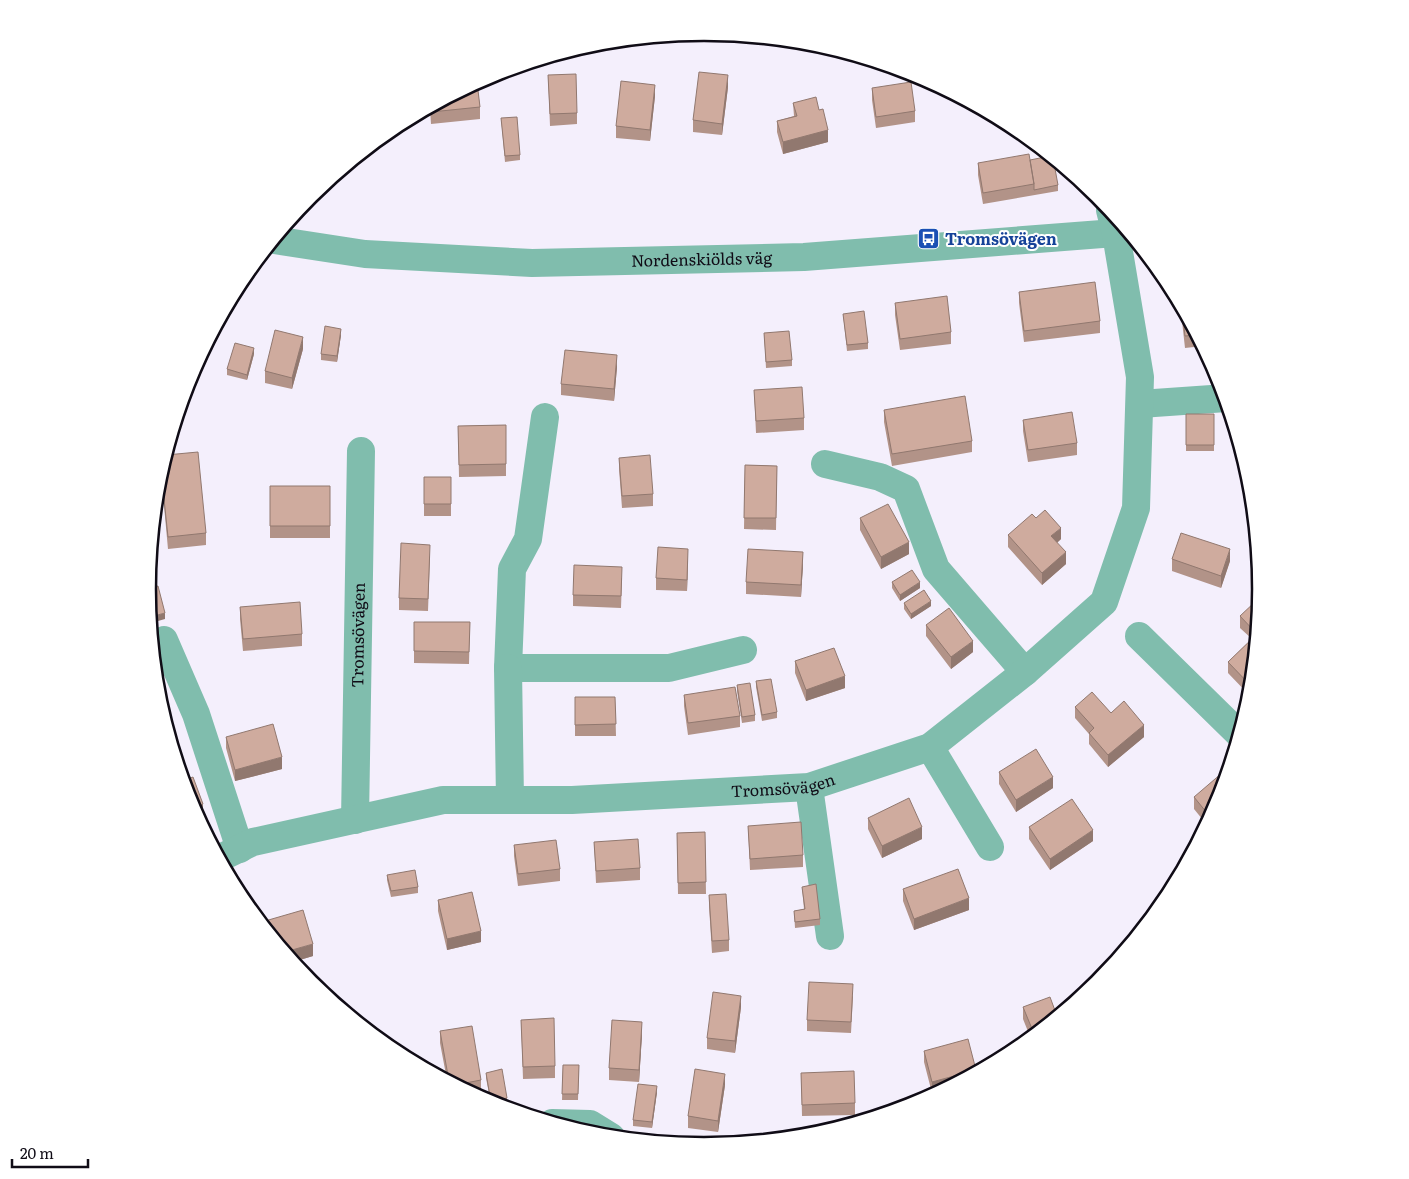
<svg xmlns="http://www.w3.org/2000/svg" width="1409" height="1179" viewBox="0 0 1409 1179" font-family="Literata,serif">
<rect width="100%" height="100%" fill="#f4effc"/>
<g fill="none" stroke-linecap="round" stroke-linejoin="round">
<g stroke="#80bdad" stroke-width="28">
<path id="s1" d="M274 240 365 254 532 263 804 257 1128 232"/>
<path d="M1140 404 1226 398"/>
<path d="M545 417 528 539 512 569 508 668H669L743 650"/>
<path d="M825 464 880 477 906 489 936 569 1025 672"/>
<path d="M1139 636 1240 735"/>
<path d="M164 640 196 714 240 849"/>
<path d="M508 668 510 800"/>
<path d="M930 747 990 847"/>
<path d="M809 787 830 936"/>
<path id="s2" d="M355 820 361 451"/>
<path id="s3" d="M220 858 253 842 443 800H572L809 787 930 747 1025 672 1104 602 1136 508 1140 377 1116 234 1110 210"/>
<path d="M552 1123 590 1124 611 1137"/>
</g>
</g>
<path fill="#b29388" d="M548 75 577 113V124L550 126Z
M477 82 480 107V119L431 124 430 108Z
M728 87 722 135 693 132V120Z
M872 88 915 111V122L876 128 872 100Z
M655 96 650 141 616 138V126Z
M793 103 819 110 828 142 783 154 777 132V121L794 116Z
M501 118 520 155V160L505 162Z
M1030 160 1058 185V191L983 204 978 175V163Z
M1019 292 1100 321V333L1024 342 1019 303Z
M895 303 951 332V344L900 350 895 315Z
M1180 303 1203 346 1185 348Z
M843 314 868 343V349L847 351Z
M764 333 792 360V366L766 368Z
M341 335 337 362 321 360V354Z
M303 349 292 389 265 383V371Z
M254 354 247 380 227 375V369Z
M617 367 614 401 561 395V384Z
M754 390 804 418V430L756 433Z
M884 410 972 441V452L892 466 884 422Z
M1186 414H1214V451H1186Z
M1023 420 1077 443V455L1028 462 1023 431Z
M506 425V476L459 477 458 426Z
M166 455 206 533V545L168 549 161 473Z
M619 458 653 494V506L622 508 619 469Z
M745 465 777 466 776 530 744 529Z
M424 477H451V516H424Z
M270 486H330V538H270Z
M860 518 909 554 881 569 860 530Z
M1036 518 1061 539 1057 543 1066 564 1042 585 1008 547V535Z
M430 556 428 611 399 610V598Z
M1172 559 1230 561 1221 588 1172 571Z
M688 561 687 591 656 590V578Z
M803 564 801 597 746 594V582Z
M622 578 621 608 573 606V595Z
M892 582 920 588 900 601 892 588Z
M904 603 931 606 911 619 904 609Z
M1260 605 1251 697 1228 673V662L1252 639 1240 628V616Z
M240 607 302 634V646L243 651 240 619Z
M414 622H470L469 664 414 663Z
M926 625 973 652 951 669 926 636Z
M795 661 845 688 806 701 795 673Z
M756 681 777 712V718L762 721 756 687Z
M737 685 755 715V721L742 723 737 691Z
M684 695 740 716V727L688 735 684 706Z
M575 697H615L616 736H575Z
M1075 707 1111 713 1144 737 1108 767 1089 744V734L1075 718Z
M226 737 282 769 235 781 226 748Z
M999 772 1053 788 1016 812 999 784Z
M1194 797 1219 803 1207 825 1194 809Z
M868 818 922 839 882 858 868 829Z
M748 826 803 855V867L750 870Z
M1029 827 1093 841 1050 870 1029 839Z
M705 832 706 894H678L677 833Z
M594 842 640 868V880L596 883Z
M514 845 560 869V881L518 886 514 856Z
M387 875 418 887V893L391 897 387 880Z
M802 887 820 919V925L795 928 794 911 804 909Z
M903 889 969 910 914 930 903 901Z
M709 895 729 940V951L712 953 709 906Z
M438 900 481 942 447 950 438 911Z
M265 921 313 956 293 962 265 928Z
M853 996 851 1033 807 1031V1020Z
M741 1007 735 1053 707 1049V1038Z
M1023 1007 1057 1016 1061 1014 1031 1039 1023 1019Z
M521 1020 555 1066V1078L523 1079Z
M440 1031 481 1080V1092L471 1093 447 1080 440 1043Z
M642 1034 639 1082 609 1080V1068Z
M924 1051 976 1073 943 1090 932 1093 924 1062Z
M563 1065H579L578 1100H562Z
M486 1073 507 1098V1104L498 1106 491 1104 486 1078Z
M801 1073 855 1103V1115L802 1116Z
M725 1085 718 1132 688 1128V1116Z
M657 1092 652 1128 633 1126V1120Z"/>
<path fill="#91786f" d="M728 75V87L722 135V124Z
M655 85V96L650 141V130Z
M828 130V142L783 154V142Z
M341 329V335L337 362V356Z
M303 337V349L292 389V378Z
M254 348V354L247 380V375Z
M617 355V367L614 401V389Z
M1061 528V539L1051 548V536Z
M909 542V554L881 569V557Z
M688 549V561L687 591V580Z
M1230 549V561L1221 588V576Z
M803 552V564L801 597V585Z
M1066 552V564L1042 585V573Z
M920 582V588L900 601V595Z
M931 601V606L911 619V614Z
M165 613V619L151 623 150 617Z
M973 641V652L951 669V657Z
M845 676V688L806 701V690Z
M172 720V731L169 733 165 722Z
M1144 725V737L1108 767V755Z
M282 757V769L235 781V770Z
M1053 777V788L1016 812V800Z
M203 804V816L198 818 193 808Z
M922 827V839L882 858V846Z
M1093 830V841L1050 870V859Z
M969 898V910L914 930V919Z
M481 931V942L447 950V939Z
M313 944V956L293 962 285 952Z
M741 996V1007L735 1053V1041Z
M642 1022V1034L639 1082V1070Z
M976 1070V1073L943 1090 932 1093V1082Z
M725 1074V1085L718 1132V1121Z
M657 1086V1092L652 1128V1122Z"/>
<path fill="#cfab9e" stroke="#91786f" d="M699 72 728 75 722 124 693 120Z
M576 74 577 113 550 114 548 75Z
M621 81 655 85 650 130 616 126Z
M477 82 480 107 431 112V107Z
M911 82 915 111 876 117 872 88Z
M816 97 819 110 823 109 828 130 783 142 777 121 797 116 793 103Z
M517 117 520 155 505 156 501 118Z
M1029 154 1034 184 983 193 978 163Z
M1050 156 1053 158 1058 185 1034 190V184L1030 160Z
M1095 282 1100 321 1024 331 1019 292Z
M947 296 951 332 900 339 895 303Z
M1182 306 1197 335 1185 336Z
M864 311 868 343 847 345 843 314Z
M325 326 341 329 337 356 321 354Z
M275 330 303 337 292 378 265 371Z
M789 331 792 360 766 362 764 333Z
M235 343 254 348 247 375 227 369Z
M565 350 617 355 614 389 561 384Z
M802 387 804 418 756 421 754 390Z
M965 396 972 441 892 454 884 410Z
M1072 412 1077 443 1028 450 1023 420Z
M1186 414H1214V445H1186Z
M506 425V464L459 465 458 426Z
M198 452 206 533 168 537 161 470 166 455Z
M650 455 653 494 622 496 619 458Z
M745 465 777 466 776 518H744Z
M424 477H451V504H424Z
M270 486H330V526H270Z
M888 504 909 542 881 557 860 518Z
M1045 510 1061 528 1051 536 1066 552 1042 573 1008 535 1032 514 1036 518Z
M1181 533 1230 549 1221 576 1172 559Z
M401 543 430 545 428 599 399 598Z
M658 547 688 549 687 580 656 578Z
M748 549 803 552 801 585 746 582Z
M574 565 622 567 621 596 573 595Z
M912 570 920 582 900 595 892 582Z
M158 586 165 613 150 617 148 588Z
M924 590 931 601 911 614 904 603Z
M1256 601 1260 605 1257 634 1240 616Z
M300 602 302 634 243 639 240 607Z
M949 608 973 641 951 657 926 625Z
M414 622H470L469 652 414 651Z
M1257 634 1252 685 1251 686 1228 662Z
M834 648 845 676 806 690 795 661Z
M158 679 172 720 165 722 158 698 156 680Z
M771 679 777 712 762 715 756 681Z
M750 683 755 715 742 717 737 685Z
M735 687 740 716 688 723 684 695Z
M1092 692 1111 713 1124 701 1144 725 1108 755 1089 733 1094 728 1075 707Z
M575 697H615L616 724 575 725Z
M273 724 282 757 235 770 226 737Z
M1036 749 1053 777 1016 800 999 772Z
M1222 773 1227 778 1219 803 1211 818 1194 797Z
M193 777 203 804 193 808 190 802 183 781Z
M909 798 922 827 882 846 868 818Z
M1072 799 1093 830 1050 859 1029 827Z
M801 822 803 855 750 859 748 826Z
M705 832 706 882 678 883 677 833Z
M638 839 640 868 596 871 594 842Z
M556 840 560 869 518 874 514 845Z
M958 869 969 898 914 919 903 889Z
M415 870 418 887 391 891 387 875Z
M816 884 820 919 795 922 794 911 805 909 802 887Z
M472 892 481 931 447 939 438 900Z
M726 894 729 940 712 941 709 895Z
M303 910 313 944 285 952 269 932 265 921Z
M809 982 853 984 851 1022 807 1020Z
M713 992 741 996 735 1041 707 1038Z
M1050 997 1057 1016 1061 1014 1035 1036 1023 1007Z
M554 1018 555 1066 523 1067 521 1020Z
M612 1020 642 1022 639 1070 609 1068Z
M472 1026 481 1080 455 1085 449 1081 440 1031Z
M374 1031 376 1037 371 1033Z
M968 1039 976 1070 932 1082 924 1051Z
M563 1065H579L578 1094H562Z
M502 1069 507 1098 491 1102 486 1073Z
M695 1069 725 1074 718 1121 688 1116Z
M854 1071 855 1103 802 1105 801 1073Z
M638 1084 657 1086 652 1122 633 1120Z"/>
<defs>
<symbol id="bus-square" viewBox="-11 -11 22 22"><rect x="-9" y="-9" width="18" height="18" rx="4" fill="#1a4fb4" stroke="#fff"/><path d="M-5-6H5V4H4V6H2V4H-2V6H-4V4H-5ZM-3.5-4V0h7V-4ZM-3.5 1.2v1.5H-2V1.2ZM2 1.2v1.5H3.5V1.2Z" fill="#fff"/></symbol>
</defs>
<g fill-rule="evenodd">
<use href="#bus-square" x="916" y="226" width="25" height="25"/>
</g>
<g text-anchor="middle" stroke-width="4" stroke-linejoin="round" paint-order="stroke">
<g font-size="16" font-weight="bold" fill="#164399" stroke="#fff" text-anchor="start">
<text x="945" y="245">Tromsövägen</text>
</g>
<g font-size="16" fill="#100c16" stroke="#fff">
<text dy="6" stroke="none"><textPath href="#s1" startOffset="429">Nordenskiölds väg</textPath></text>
<text dy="6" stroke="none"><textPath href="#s2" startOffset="185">Tromsövägen</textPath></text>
<text dy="6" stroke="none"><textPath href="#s3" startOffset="572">Tromsövägen</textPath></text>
</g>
</g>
<path d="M0 0H1409V1179H0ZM156 589a548 548 0 1 1 1096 0a548 548 0 1 1-1096 0Z" fill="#fff" fill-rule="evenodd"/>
<path fill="none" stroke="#100c16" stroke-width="2.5" d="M156 589a548 548 0 1 1 1096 0a548 548 0 1 1-1096 0Z"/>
<path d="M12 1159v8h76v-8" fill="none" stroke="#100c16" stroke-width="2.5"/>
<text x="20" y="1159" font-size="15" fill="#100c16" stroke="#ffffff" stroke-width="4" paint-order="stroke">20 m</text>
</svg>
